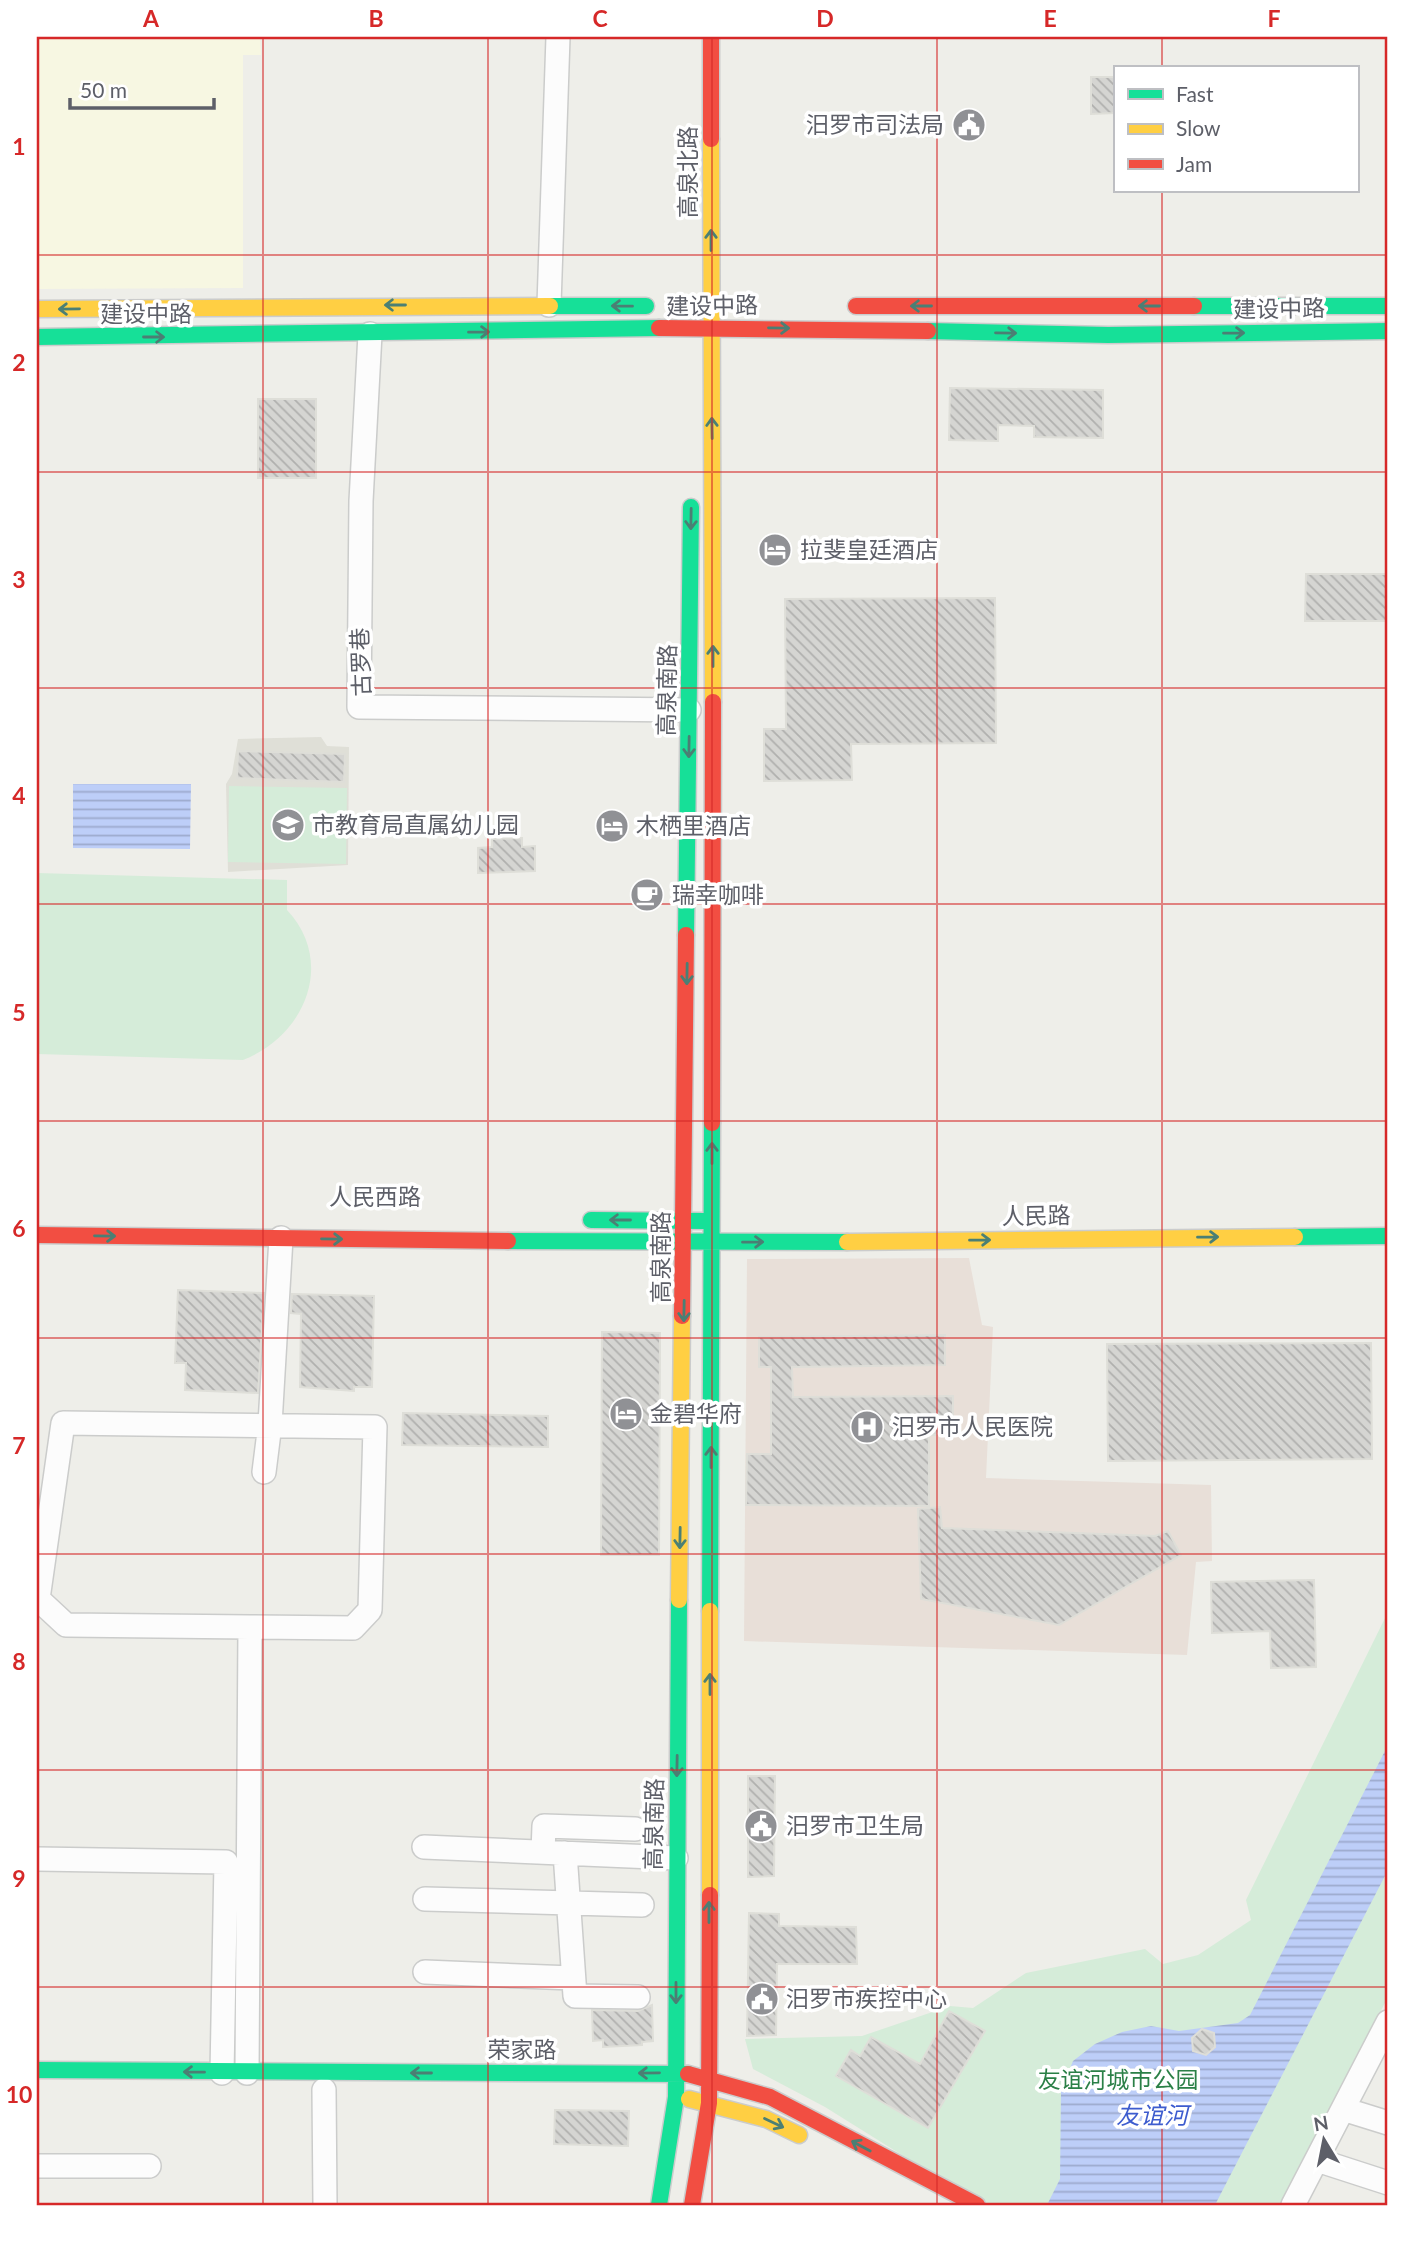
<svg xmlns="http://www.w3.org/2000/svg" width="1425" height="2242" viewBox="0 0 1425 2242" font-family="Lato,'Noto Sans SC',sans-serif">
<defs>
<pattern id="water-rules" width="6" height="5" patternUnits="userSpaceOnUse" patternTransform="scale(1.75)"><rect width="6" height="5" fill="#bdcef8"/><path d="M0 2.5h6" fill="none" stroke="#9daacd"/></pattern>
<pattern id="building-back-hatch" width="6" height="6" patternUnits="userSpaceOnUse" patternTransform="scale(1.75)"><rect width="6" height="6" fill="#d5d5d2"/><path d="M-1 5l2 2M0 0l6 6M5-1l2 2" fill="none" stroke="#b0b0ae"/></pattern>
</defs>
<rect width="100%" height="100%" fill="#eeeee9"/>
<path fill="#f7f7e2" d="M37 37H260L261 55H243V288L37 289Z"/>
<path fill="#dfdfd7" d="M321 737 327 746 349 747 348 865 228 872 226 784 232 774 238 739Z"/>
<path fill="#e8dfd8" d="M969 1258 982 1325 993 1327 986 1478 1211 1485 1212 1561 1196 1562 1187 1655 744 1641 747 1259Z"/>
<path fill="#d5ecd9" d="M229 786 347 788 346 864 228 862Z
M37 873 287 880V910C336 962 305 1036 243 1060L37 1054Z
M1388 1612V1997L1281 2205H982L825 2107 753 2069 745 2039 862 2036 950 2006 973 2008 1026 1973 1145 1949 1163 1964 1198 1955 1251 1920 1246 1900Z"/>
<path fill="url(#water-rules)" d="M73 784H191L190 849 73 848Z
M1388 1745V1870L1215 2205H1047L1060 2179 1061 2091 1073 2061 1095 2044 1122 2032 1151 2026 1179 2031 1238 2023 1250 2015Z"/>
<path fill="url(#building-back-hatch)" stroke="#deded8" stroke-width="2" d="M1091 77H1115V113L1091 114Z
M950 388 1103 390V438L1034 437V426L998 425V441L949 440Z
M258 399H316V478H258Z
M1306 574H1388V621H1305Z
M995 598 996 743 851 744 852 780 764 781V729H786L785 599Z
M238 751 345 754 344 782 237 778Z
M522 838V847L535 846V871L478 873V848L492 847V839Z
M178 1290 264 1293 258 1393 185 1390 186 1363H175Z
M292 1294 374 1296 372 1387H354V1391L300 1387 301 1314 291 1313Z
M602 1332 660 1333 659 1555H601Z
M945 1335V1365L792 1367 793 1397 953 1396V1435H929V1506L746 1505 747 1454H771V1367H759V1337Z
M1371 1343 1372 1459 1108 1461 1107 1344Z
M403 1413 548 1416V1447L402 1445Z
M940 1507 942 1528 1155 1536 1168 1531 1181 1555 1059 1625 921 1599 918 1509Z
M1314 1580 1316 1667 1271 1668 1270 1631 1212 1633 1211 1582Z
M748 1776H775L774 1876 748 1877Z
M749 1913 779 1914V1926L856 1927 857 1964H777L776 2035 747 2036Z
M652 2005 653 2041 642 2042V2045L603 2047V2040L593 2041 592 2010 638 2011Z
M949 2011 985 2031 928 2128 836 2076 851 2050 860 2056 871 2037 920 2064Z
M1202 2029 1214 2033 1215 2047 1206 2055 1193 2051 1192 2038Z
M555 2110 629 2111 628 2146 554 2144Z"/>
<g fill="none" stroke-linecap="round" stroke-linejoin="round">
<defs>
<path id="street" d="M549 305 558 37
M370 334 361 501 359 707 689 710
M264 1472 270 1424 281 1238
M424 1847 676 1858
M543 1852 544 1826 635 1829
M565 1853 575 1996 638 1997
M37 1859 226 1862 222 2073
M425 1899 642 1905
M425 1972 572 1978
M247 2073 250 1627 66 1625 38 1599 63 1423 375 1427 370 1610 353 1628 250 1627
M324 2090 325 2205
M1343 2109 1388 2123
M1317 2160 1388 2183
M37 2166H149
M1293 2205 1388 2022"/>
<path id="fast" d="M550 306H646
M1194 306H1388
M928 331 1108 335 1388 331
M37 337 659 328
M686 935 691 507
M591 1220 704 1221
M1295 1237 1388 1236
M508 1241 847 1242
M710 1611 712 1123
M37 2070 688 2074
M659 2205 676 2097 679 1600"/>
<path id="slow" d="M711 139 713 702
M37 309 550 306
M847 1242 1295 1237
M679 1600 682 1316
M710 1895V1611
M689 2099 766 2119 799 2135"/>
<path id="jam" d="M711 37V139
M856 306H1194
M659 328 928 331
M712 1123 713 702
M37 1235 508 1241
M682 1316 686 935
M688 2074 770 2097 977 2205
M692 2205 709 2103 710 1895"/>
</defs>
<use href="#street" stroke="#cbcccb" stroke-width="26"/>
<use href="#fast" stroke="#cbcccc" stroke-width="19"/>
<use href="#slow" stroke="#cbcccc" stroke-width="19"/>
<use href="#jam" stroke="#cbcccc" stroke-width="19"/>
<use href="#street" stroke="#fcfcfc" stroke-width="23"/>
<use href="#fast" stroke="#16e098" stroke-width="16"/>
<use href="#slow" stroke="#ffcf43" stroke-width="16"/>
<use href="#jam" stroke="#f24e42" stroke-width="16"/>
</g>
<defs><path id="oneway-shaft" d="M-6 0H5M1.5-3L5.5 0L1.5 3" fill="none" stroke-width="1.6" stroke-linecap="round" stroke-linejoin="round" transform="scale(1.75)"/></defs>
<g stroke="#4b7f74">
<use href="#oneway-shaft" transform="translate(711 240) rotate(-90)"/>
<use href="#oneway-shaft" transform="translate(395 305) rotate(180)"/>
<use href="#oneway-shaft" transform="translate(622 306) rotate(-179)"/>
<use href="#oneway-shaft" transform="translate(921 306) rotate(180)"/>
<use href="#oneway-shaft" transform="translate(1149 306) rotate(180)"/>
<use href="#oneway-shaft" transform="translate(69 309) rotate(179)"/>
<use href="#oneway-shaft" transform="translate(779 328) rotate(1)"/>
<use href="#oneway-shaft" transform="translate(479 332) rotate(-1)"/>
<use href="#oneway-shaft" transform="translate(1006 333) rotate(1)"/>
<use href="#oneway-shaft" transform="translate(1234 333) rotate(-1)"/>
<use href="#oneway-shaft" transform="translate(154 337)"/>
<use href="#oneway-shaft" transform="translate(712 428) rotate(-91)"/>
<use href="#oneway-shaft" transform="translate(691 519) rotate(91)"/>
<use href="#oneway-shaft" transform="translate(713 656) rotate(-90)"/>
<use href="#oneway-shaft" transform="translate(689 747) rotate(91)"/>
<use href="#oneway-shaft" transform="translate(687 974) rotate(91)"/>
<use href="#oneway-shaft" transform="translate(712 1153) rotate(-90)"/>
<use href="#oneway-shaft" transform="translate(620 1220) rotate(-180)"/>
<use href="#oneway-shaft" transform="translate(105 1236) rotate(1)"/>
<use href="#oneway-shaft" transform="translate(1208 1237) rotate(-1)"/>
<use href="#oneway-shaft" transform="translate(332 1239) rotate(1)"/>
<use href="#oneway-shaft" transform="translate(980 1240) rotate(-1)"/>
<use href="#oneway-shaft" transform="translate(753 1242) rotate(-1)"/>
<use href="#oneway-shaft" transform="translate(684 1311) rotate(91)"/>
<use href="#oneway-shaft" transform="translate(711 1457) rotate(-90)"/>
<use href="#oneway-shaft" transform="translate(680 1538) rotate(91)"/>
<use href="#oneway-shaft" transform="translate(710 1684) rotate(-90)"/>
<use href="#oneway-shaft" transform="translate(677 1766) rotate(91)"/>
<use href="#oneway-shaft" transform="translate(709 1912) rotate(-90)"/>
<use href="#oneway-shaft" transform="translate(676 1993) rotate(90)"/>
<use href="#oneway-shaft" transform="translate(194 2072) rotate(-179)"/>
<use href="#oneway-shaft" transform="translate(421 2073) rotate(-180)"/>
<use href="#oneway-shaft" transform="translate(649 2073) rotate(179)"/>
<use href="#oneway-shaft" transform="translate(774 2123) rotate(25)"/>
<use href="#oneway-shaft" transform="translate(861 2146) rotate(-152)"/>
</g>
<path fill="none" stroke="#d62828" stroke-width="2" stroke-opacity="0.55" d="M263 37V2205M488 37V2205M712 37V2205M937 37V2205M1162 37V68M1162 191V2205M37 255H1388M37 472H1388M37 688H1388M37 904H1388M37 1121H1388M37 1338H1388M37 1554H1388M37 1770H1388M37 1987H1388"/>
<defs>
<symbol id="civic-disc" viewBox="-11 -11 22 22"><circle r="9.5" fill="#909195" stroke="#fff"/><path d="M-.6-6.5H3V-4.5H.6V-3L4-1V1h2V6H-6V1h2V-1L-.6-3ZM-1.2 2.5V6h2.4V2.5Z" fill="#fff"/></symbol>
<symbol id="hotel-disc" viewBox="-11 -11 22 22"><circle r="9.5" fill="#909195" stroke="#fff"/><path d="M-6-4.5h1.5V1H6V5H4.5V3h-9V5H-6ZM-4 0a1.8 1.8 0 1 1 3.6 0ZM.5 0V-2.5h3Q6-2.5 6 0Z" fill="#fff"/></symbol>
<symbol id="school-disc" viewBox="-11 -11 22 22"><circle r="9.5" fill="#909195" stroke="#fff"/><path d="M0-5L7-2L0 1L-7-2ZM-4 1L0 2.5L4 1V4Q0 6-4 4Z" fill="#fff"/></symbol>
<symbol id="cafe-disc" viewBox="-11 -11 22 22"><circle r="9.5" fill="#909195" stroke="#fff"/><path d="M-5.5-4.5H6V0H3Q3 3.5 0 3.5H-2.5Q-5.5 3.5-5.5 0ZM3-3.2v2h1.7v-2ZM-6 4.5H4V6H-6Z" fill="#fff"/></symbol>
<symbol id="hospital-disc" viewBox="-11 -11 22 22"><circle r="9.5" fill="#909195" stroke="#fff"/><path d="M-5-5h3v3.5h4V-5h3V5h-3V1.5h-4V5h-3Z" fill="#fff"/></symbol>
</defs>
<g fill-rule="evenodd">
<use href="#civic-disc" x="950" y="106" width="38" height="38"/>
<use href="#hotel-disc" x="756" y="531" width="38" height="38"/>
<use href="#school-disc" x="269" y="806" width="38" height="38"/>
<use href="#hotel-disc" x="593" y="807" width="38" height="38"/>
<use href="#cafe-disc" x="628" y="876" width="38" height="38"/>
<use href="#hotel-disc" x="607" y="1395" width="38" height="38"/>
<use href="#hospital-disc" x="848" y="1408" width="38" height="38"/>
<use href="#civic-disc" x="742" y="1807" width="38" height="38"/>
<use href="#civic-disc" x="743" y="1980" width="38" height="38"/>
</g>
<g text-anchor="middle" stroke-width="7" stroke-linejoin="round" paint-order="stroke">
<g font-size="23" fill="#5d5f68" stroke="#fff" text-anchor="start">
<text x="944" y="133" text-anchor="end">汨罗市司法局</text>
<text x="800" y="558">拉斐皇廷酒店</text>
<text x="312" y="833">市教育局直属幼儿园</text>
<text x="636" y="834">木栖里酒店</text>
<text x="672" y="903">瑞幸咖啡</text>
<text x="650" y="1422">金碧华府</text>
<text x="892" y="1435">汨罗市人民医院</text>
<text x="786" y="1834">汨罗市卫生局</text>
<text x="786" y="2007">汨罗市疾控中心</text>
</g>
<g font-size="23" fill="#5d5f68" stroke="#fff">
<text transform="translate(688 172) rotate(-90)" y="8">高泉北路</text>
<text transform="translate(712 306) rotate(-1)" y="8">建设中路</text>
<text transform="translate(1279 309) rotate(-1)" y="8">建设中路</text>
<text x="146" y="322">建设中路</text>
<text transform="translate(361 662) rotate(-92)" y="8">古罗巷</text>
<text transform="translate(667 690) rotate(-89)" y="8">高泉南路</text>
<text x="375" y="1205">人民西路</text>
<text transform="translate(1036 1216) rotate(-1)" y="8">人民路</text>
<text transform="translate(661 1257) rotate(-90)" y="8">高泉南路</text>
<text transform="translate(654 1824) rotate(-89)" y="8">高泉南路</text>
<text x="522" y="2058">荣家路</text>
</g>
<g font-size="23" fill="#2b8047" stroke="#fff">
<text x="1118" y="2088">友谊河城市公园</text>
</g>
<g font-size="24" font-style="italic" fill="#3e5dcf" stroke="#fff">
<text x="1152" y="2124">友谊河</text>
</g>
</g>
<rect width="1425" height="2242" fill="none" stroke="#ffffff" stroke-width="77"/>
<rect x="1114" y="66" width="245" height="126" fill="#ffffff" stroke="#bebfc3" stroke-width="2"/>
<rect x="1128" y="89" width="35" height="10" fill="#16e098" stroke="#bebfc3" stroke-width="2"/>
<text x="1176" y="102" font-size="21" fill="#5d5f68">Fast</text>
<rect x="1128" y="124" width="35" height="10" fill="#ffcf43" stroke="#bebfc3" stroke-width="2"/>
<text x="1176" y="136" font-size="21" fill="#5d5f68">Slow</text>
<rect x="1128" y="159" width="35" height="10" fill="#f24e42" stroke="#bebfc3" stroke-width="2"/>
<text x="1176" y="172" font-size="21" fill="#5d5f68">Jam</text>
<g transform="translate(1324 2140) rotate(350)" stroke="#ffffff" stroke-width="5" paint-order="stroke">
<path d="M0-5L12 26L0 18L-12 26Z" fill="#5d5f68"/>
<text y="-10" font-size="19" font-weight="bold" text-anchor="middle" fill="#5d5f68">N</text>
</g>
<path d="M70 98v10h144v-10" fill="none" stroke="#5d5f68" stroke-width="3.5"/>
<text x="80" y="98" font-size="21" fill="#5d5f68" stroke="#ffffff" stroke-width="5" paint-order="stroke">50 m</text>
<rect x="38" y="38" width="1348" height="2166" fill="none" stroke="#d62828" stroke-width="2.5"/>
<g font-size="23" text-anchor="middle" font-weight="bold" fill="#d62828">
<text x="151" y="27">A</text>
<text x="376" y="27">B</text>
<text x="600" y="27">C</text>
<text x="825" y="27">D</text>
<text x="1050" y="27">E</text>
<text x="1274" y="27">F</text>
<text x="19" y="155">1</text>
<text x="19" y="371">2</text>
<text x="19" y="588">3</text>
<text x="19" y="804">4</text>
<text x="19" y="1021">5</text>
<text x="19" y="1237">6</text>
<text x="19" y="1454">7</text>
<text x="19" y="1670">8</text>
<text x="19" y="1887">9</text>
<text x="19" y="2103">10</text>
</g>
</svg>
